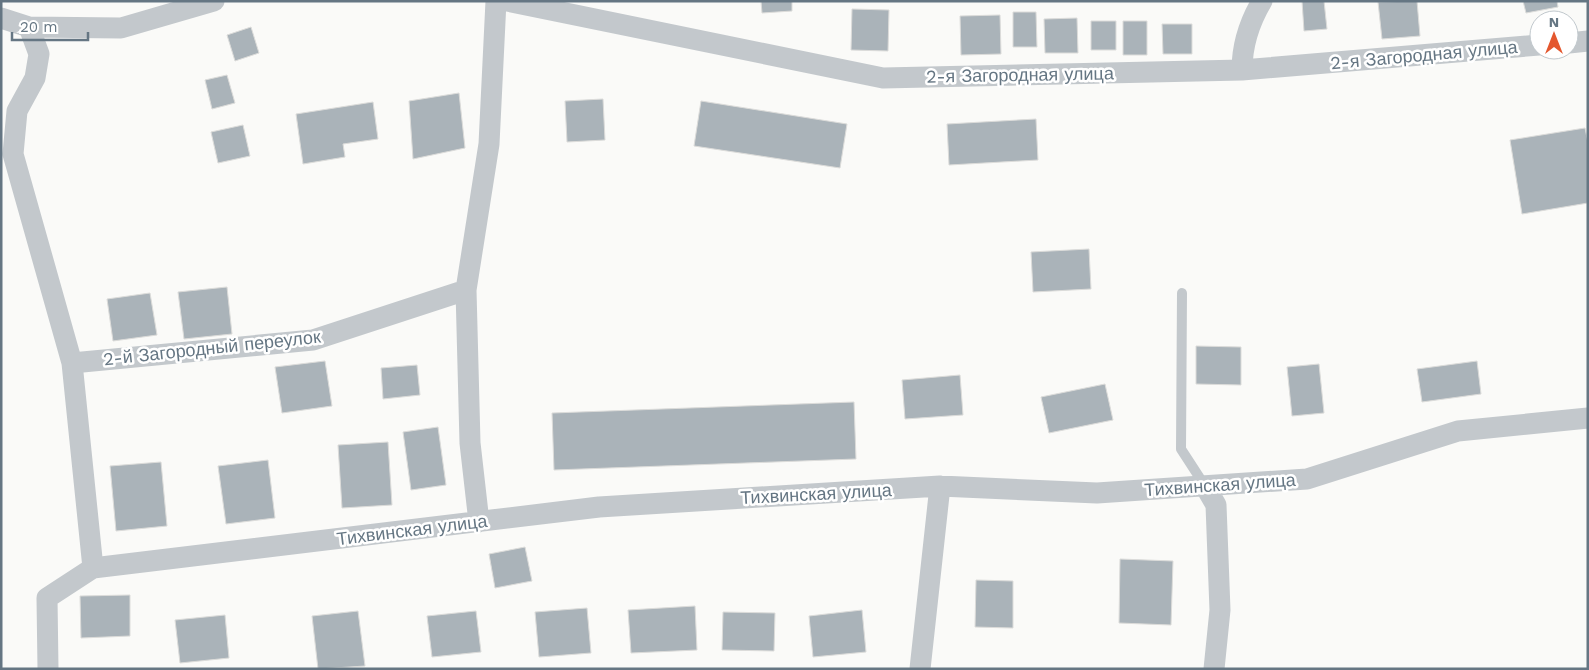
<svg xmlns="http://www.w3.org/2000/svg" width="1589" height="670" viewBox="0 0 1589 670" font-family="'Work Sans',sans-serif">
<rect width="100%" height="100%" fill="#fafaf8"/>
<path fill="#aab3b9" stroke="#dcdcda" d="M761 1H792V11L762 13Z
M1302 1H1324L1327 29 1304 31Z
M1417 1 1420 36 1382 39 1378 2Z
M1523 1H1557L1558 7 1526 13Z
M852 9 889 10 888 51 851 50Z
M1013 12H1036L1037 47H1013Z
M1000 15 1001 54 961 55 960 16Z
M1077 18 1078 53H1045L1044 19Z
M1091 21H1116V50H1091Z
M1123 21H1147V55H1123Z
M1162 24H1192V54H1163Z
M251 27 259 53 235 61 227 35Z
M227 75 235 103 212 109 205 80Z
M459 93 465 148 413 159 409 101Z
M603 99 605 140 567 142 565 101Z
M701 101 847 124 840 168 694 146Z
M373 102 378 139 343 144 345 157 303 164 296 114Z
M1036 119 1038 160 949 165 947 124Z
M243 125 250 156 218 163 211 132Z
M1585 128 1588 143V203L1522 214 1510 140Z
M1089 249 1091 289 1033 292 1031 252Z
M227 287 232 334 184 339 178 292Z
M150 293 157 335 113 341 107 299Z
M1196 346 1241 347V385L1196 384Z
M325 361 332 406 282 413 275 367Z
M1477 361 1481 394 1422 402 1417 369Z
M1319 364 1324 413 1292 416 1287 367Z
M417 365 420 395 383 399 381 368Z
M960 375 963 415 905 419 902 380Z
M1105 384 1113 420 1049 433 1041 397Z
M854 402 856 459 554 470 552 413Z
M438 427 446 485 411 490 403 432Z
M388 442 392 505 342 508 338 445Z
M268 460 275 518 226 524 218 466Z
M161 462 167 526 116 531 110 466Z
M525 547 532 581 495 588 489 554Z
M1120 559 1173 561 1171 625 1119 623Z
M976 580 1013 581V628L975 627Z
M130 595V636L81 638 80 596Z
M695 606 697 650 631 653 628 610Z
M587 608 591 653 539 657 535 612Z
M862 610 866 652 813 657 809 616Z
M358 611 365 666 318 669 312 616Z
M476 611 481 652 432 657 427 616Z
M723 612 775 613 774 651 722 650Z
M225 615 229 658 180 663 175 620Z"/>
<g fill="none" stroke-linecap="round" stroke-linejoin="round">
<path stroke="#c3c8cc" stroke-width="10" d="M1182 293 1181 449 1205 486"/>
<path stroke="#c3c8cc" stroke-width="21" d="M507 1 883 78 1242 70 1539 45
M1 18 29 27 121 28 214 1
M29 27 39 54 35 78 17 111 13 154 72 363 93 568
M1569 43 1588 41
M1242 70C1242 44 1249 23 1262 1
M72 363 313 340 466 290
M1205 486 1216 505 1220 610 1214 669
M479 522 470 443 466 290 489 144 496 1
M48 669 47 598 93 568 599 507 940 486 1097 493 1307 479 1458 431 1588 418
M920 669 940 486"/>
</g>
<g text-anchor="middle" stroke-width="5" stroke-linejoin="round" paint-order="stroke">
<g font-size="18" fill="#657683" stroke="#fff">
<text transform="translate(1424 55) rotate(-5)" y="6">2-я Загородная улица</text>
<text transform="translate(1020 75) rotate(-1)" y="6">2-я Загородная улица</text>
<text transform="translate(212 348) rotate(-6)" y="6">2-й Загородный переулок</text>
<text transform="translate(1220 485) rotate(-4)" y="6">Тихвинская улица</text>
<text transform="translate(816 494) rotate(-3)" y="6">Тихвинская улица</text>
<text transform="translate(412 530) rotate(-7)" y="6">Тихвинская улица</text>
</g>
</g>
<rect width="1589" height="670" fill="none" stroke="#657683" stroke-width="5"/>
<g transform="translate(1554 35)"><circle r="24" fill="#ffffff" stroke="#c1c8cd"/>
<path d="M0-4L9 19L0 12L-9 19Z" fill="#e4572e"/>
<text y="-8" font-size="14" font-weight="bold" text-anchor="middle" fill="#657683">N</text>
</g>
<path d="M12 32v8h76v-8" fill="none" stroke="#657683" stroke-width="2.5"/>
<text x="20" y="32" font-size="15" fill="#657683" stroke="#ffffff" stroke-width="4" paint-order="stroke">20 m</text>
</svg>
